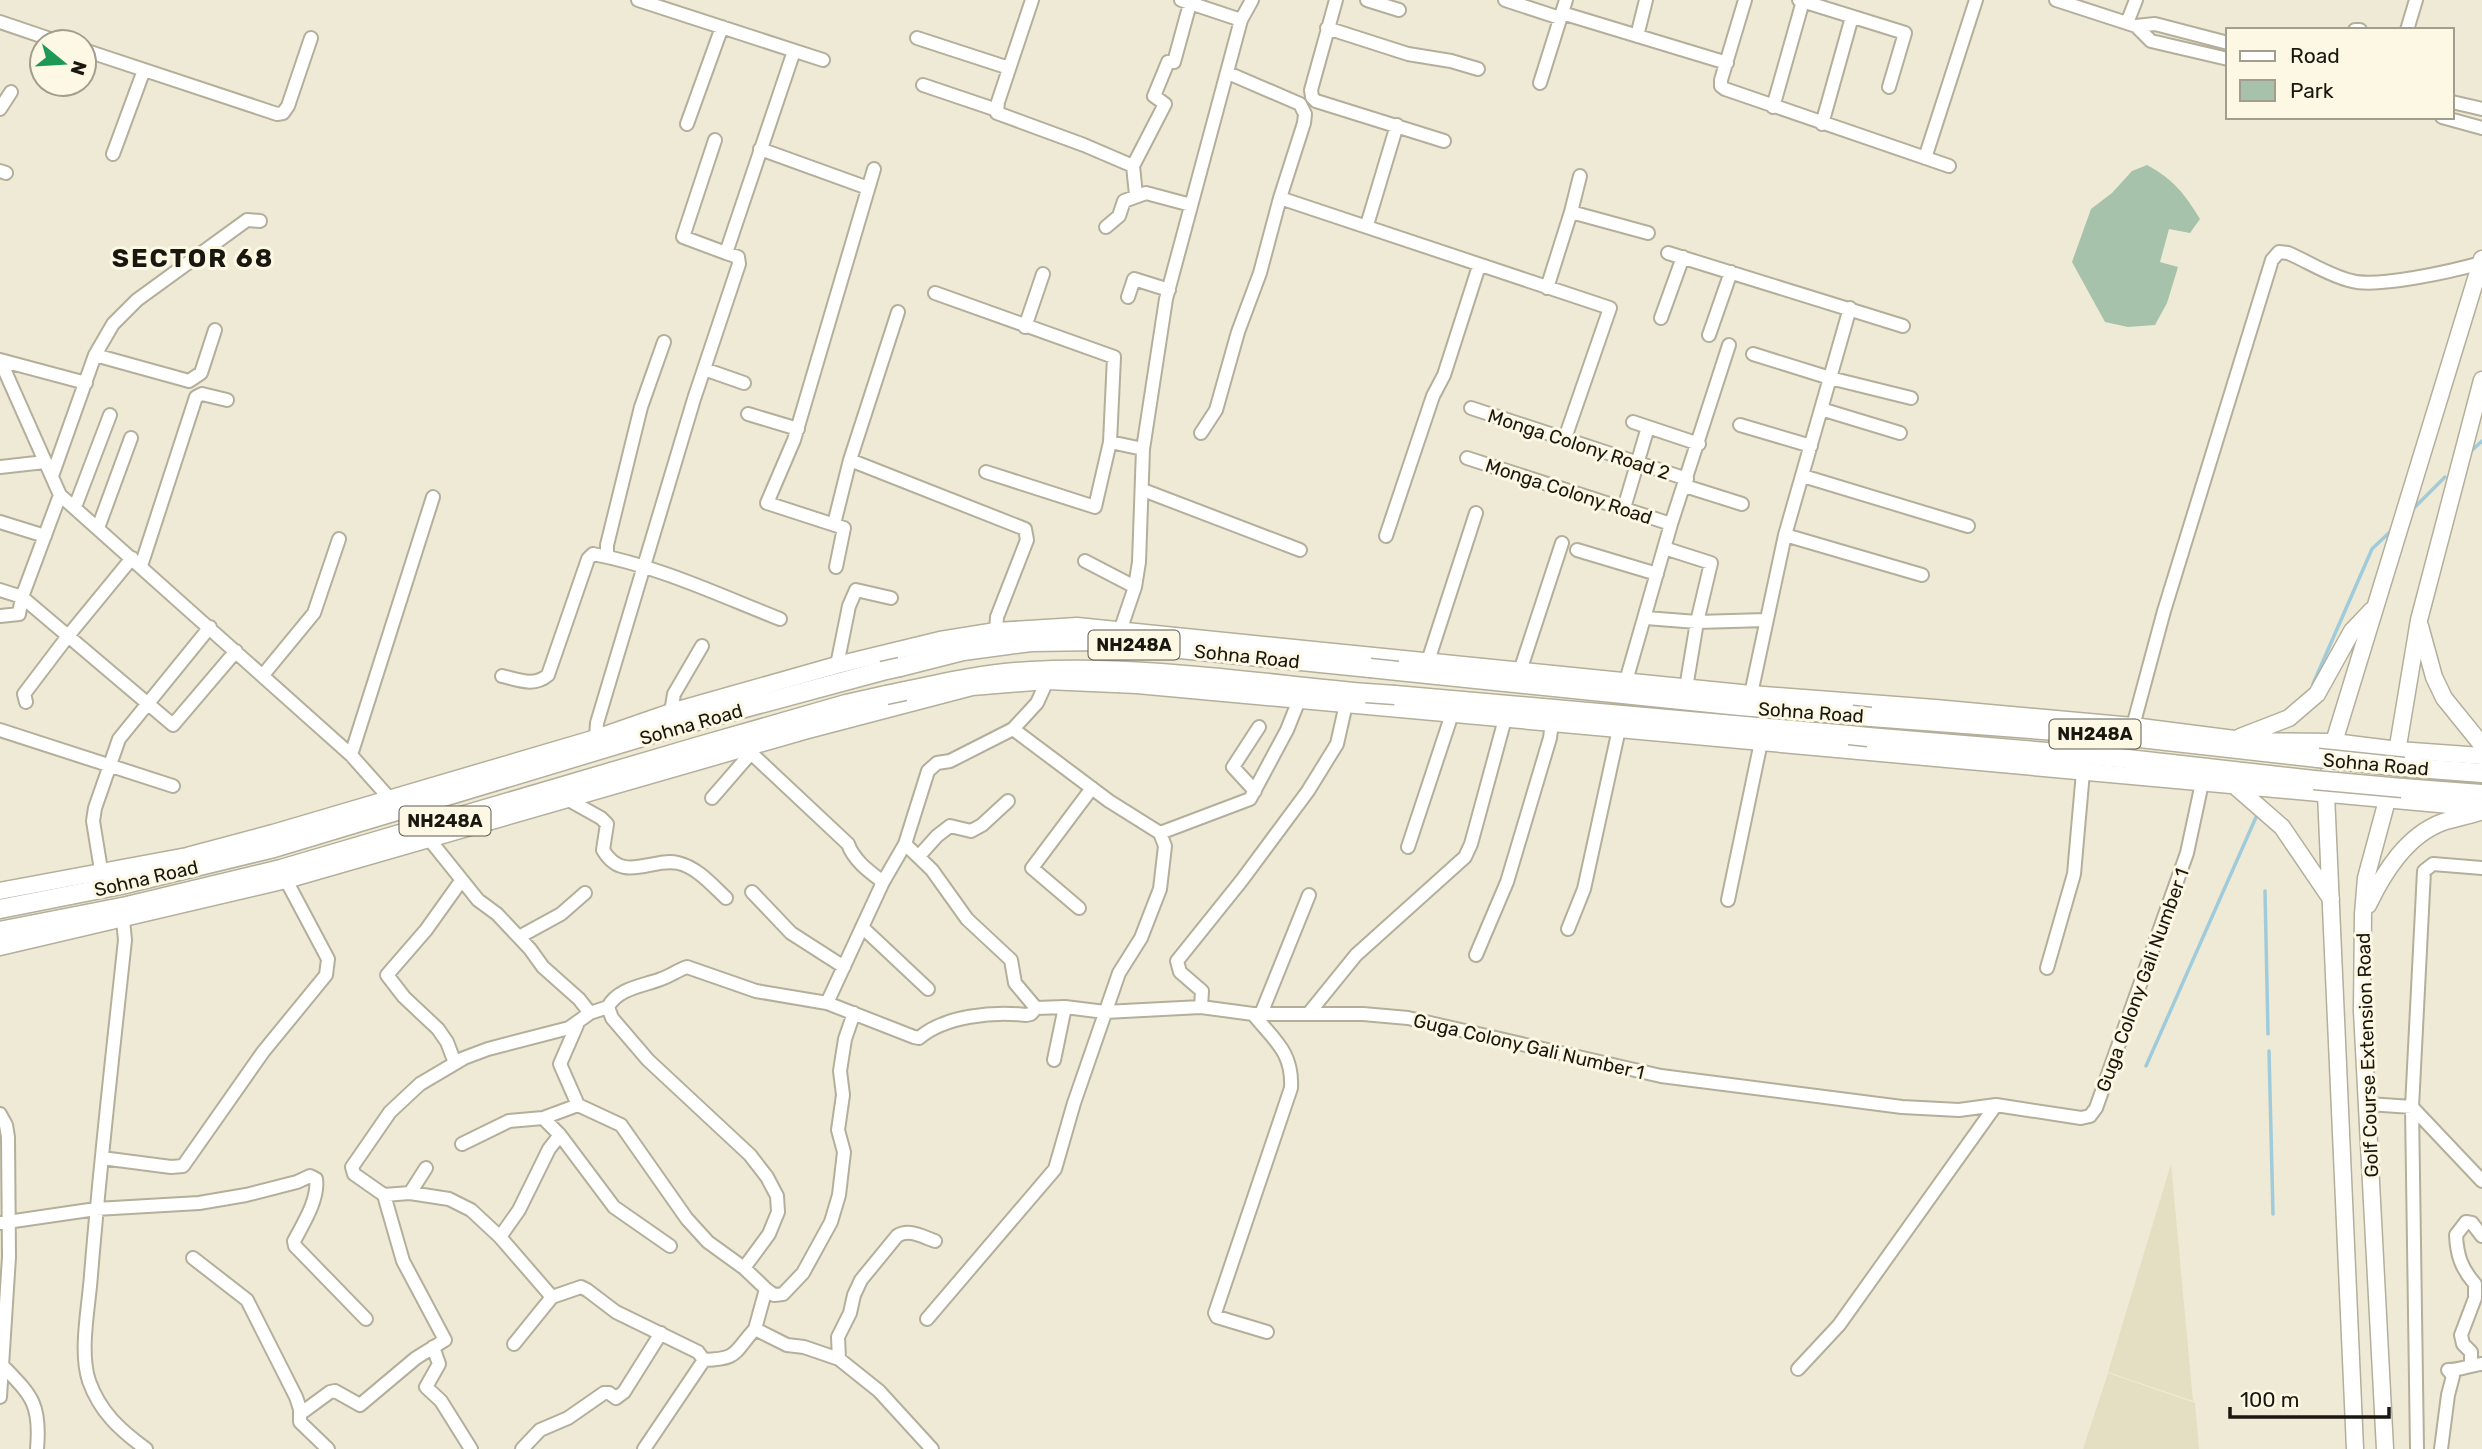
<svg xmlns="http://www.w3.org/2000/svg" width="2482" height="1449" viewBox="0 0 2482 1449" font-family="Rubik,sans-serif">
<rect width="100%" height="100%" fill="#efead5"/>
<path fill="#e4dec2" d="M2171 1164 2193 1401 2108 1372Z
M2108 1373 2195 1403 2199 1449H2083Z"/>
<path fill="#a6c2aa" d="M2147 165C2174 180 2184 193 2200 219L2190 233 2169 229 2160 262 2178 267 2167 303 2155 325 2128 327 2105 322 2072 262 2091 209 2112 193 2132 171Z"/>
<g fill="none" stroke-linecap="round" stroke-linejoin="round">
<path stroke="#a0cbdb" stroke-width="3.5" d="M2469 453 2482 441
M2412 510 2445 477
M2313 684 2372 549 2393 529
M2265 891 2268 1034
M2269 1051 2273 1214
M2146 1066 2257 815"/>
<defs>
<path id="minor" d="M638 0 823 60
M1032 0 998 102 997 113 1084 145 1133 166 1165 104 1154 96 1168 62H1174L1191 0
M1181 0 1241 20
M1336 0 1311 90 1312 97 1316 101 1444 141
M1367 0 1399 10
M1505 0 1560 18
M1745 0 1721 80V86L1725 89 1949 166
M1799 0 1905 33 1889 87
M2056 0 2136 26 2155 24 2228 43
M1562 13 1727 63
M0 22 59 42
M2127 23 2136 0
M2136 26 2151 41 2228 59
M1327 28 1408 54 1451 61 1478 69
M2355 30H2360
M2407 30 2416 0
M1637 36 1646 0
M917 38 1009 68
M84 50 277 114 283 113 288 106 311 38
M1540 83 1566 0
M923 85 997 110
M2452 102 2482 109
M1773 107 1803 1
M0 109 11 92
M2442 117 2482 128
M687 124 722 27
M1822 124 1852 17
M715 140 683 237 726 253
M760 149 868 188
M113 154 144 70
M1925 158 1976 0
M1133 166 1136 195
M0 171 6 173
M1280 198 1610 308 1565 438
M1571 212 1580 176
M1367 225 1397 125
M1106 227 1119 216 1124 201 1146 193 1191 205
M1668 253 1903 326
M1547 288 1571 212 1648 233
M935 293 1114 357 1110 442 1095 507 986 472
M1128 297 1134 279 1169 290
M1661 318 1683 257
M1025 327 1043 274
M1709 335 1731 272
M1753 354 1830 378 1911 398
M95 355 189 381 201 373 215 330
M0 360 60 495 351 755 391 800
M0 360 86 383
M704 369 744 383
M1471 408 1687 479
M1821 409 1900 433
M748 414 798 429
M1633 422 1699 444
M1740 425 1811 446
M1201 433 1216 410 1238 332 1260 273 1280 198 1304 123 1305 114 1300 104 1228 73
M1110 442 1143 449
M1467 458 1671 524
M850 460 1025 529 1027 540 997 617 996 631
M0 467 45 462
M52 476 95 355 113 324 137 300 247 220 260 221
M1803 476 1968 526
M1685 486 1742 504
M1143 490 1300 550
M75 507 110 415
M1624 508 1648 427
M0 522 45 536
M834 524 850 460 898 312
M98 528 131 438
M1785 535 1922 575
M1386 536 1433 396 1444 375 1479 266
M1664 548 1711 563 1697 622 1686 688
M1577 550 1657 574
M607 556V545L641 407 664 342
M1085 561 1135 587
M141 566 196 397 202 394 227 400
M836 567 844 528 767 503 794 440 874 169
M0 590 22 597 173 725 236 651
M0 616 19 614 22 597 60 495
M1646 618 1697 622 1766 620
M1120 631 1135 587 1139 562 1143 449 1166 299 1241 20 1252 0
M1428 661 1476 513
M837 665 849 606 856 590 891 598
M1520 671 1562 543
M263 675 314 613 339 539
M502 676C519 680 534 687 548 675L588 559 593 554C658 566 719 595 780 619
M1626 681 1671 524 1729 345
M1751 694 1785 535 1850 308
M26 702 24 694 68 636 132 558
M671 712 674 694 702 646
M2133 726 2164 611 2272 260 2279 252 2288 253C2309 262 2330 276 2352 281 2378 288 2453 271 2481 263
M0 730 173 786
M596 738 597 723 694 399 739 264 738 257 726 253 794 51
M749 747 751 753 848 844C854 861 870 872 883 882
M351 755 433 497
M1255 791 1233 767 1259 727
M712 798 751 753
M567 799 601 818 607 824 603 850C623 884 652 857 678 863 697 867 713 886 726 898
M1160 833 1250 799 1287 730 1299 700
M429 839 478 900 497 914 530 949 543 967 579 999 590 1013
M905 844 932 870 967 919 1011 960 1015 983 1036 1008
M1408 847 1452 714
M919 856 937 836 950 826 971 831 982 825 1008 801
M101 870 93 821 95 808 119 739 210 627
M752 892 791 933 844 967
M1728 900 1761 742
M1079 908 1032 868 1092 788
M123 920 125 940C113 1052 100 1163 91 1275 89 1306 79 1351 89 1381 100 1412 120 1430 146 1449
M862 927 928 989
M1568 929 1584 889 1619 729
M519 937 561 914 585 893
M1476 955 1507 882 1550 738 1552 723
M2047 968 2074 874 2083 772
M827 1003 883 882 905 844 928 771 937 763 950 761 1013 729 1037 703 1047 681
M608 1007 612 1018 648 1060 750 1155 767 1177 777 1196 778 1212 769 1234 744 1268
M1201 1007 1202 991 1180 972 1177 961 1242 880 1308 791 1337 744 1346 704
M1309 1013 1356 955 1465 857 1471 844 1505 719
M1253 1014C1274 1040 1293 1052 1291 1088L1215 1313 1217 1317 1267 1332
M1261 1014 1309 895
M577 1025 560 1064 578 1105 621 1125 687 1219 708 1242 744 1268 766 1289 755 1329
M1054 1060 1065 1007
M455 1063 447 1042 438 1029 404 997 387 975 426 930 461 881
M2368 1104 2412 1107 2482 1181
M0 1114 6 1125 8 1137 9 1257 0 1397
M543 1118 560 1135 614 1207 670 1246
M462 1144 509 1121 543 1118 578 1105
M102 1158 171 1167 183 1166 263 1052 326 975 328 959 286 880
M410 1193 426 1168
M0 1223 96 1209 199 1203 246 1195 297 1182 310 1176 316 1179C319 1199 303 1224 294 1241L295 1246 366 1319
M500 1237 519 1210 549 1149 560 1135
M193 1258 247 1300 296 1397 300 1409V1422L328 1449
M767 1290 774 1295 783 1294 803 1273 831 1222 839 1195 844 1152 838 1130 843 1095 840 1071 845 1039 854 1013
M552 1297 500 1237 471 1210 449 1199 410 1193 384 1195 354 1174 352 1167 390 1112 420 1084 464 1058 488 1049 569 1028 590 1013 608 1007C618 988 643 986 661 979 670 976 678 970 687 967L756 991 827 1003 914 1037 919 1038C944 1016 994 1011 1026 1015L1031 1014 1036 1008 1065 1007 1105 1012 1201 1007 1253 1014H1363L1408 1018 1661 1076 1902 1107 1959 1110 1996 1105 2081 1118 2090 1116 2096 1108 2187 853 2202 783
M927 1319 1055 1169 1074 1103 1119 973 1141 938 1160 889 1165 846 1160 833 1109 801 1013 729
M514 1344 552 1297 581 1287 587 1290 616 1312 698 1352 704 1360
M433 1347 439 1364 426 1387 441 1401 471 1449
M839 1359 838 1337 850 1313 854 1295 861 1280 897 1236C909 1228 923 1237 935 1241
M2471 1362V1352L2463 1344 2461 1335 2475 1298V1284C2461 1268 2457 1255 2456 1235L2466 1222 2472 1223 2482 1236
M2 1365C32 1396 41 1404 37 1449
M1798 1369 1839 1325 1996 1105
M300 1414 330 1392 335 1391 360 1405 416 1358 445 1340 403 1261 384 1195
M522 1449 540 1430 568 1418 604 1393H609L616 1398 624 1392 661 1333
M644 1449 704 1360C739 1359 733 1353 755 1329L787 1345 804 1347 839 1359 879 1391 932 1449
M2417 1449 2412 1107 2424 871 2433 864 2482 868
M2441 1449 2448 1395 2453 1376 2448 1370C2460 1370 2470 1365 2482 1364"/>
<path id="major" d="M2420 626 2434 677 2444 698 2482 745
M2240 737 2289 718 2317 694 2352 631 2372 610
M2235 786 2282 827 2331 899
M0 891 187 856 273 833 596 738 671 712 837 665 940 640 996 631 1077 626 1751 694 1935 708 2133 726 2250 741 2334 742 2398 750 2482 756
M2368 905C2384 872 2407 835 2443 822 2455 818 2468 816 2480 812
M0 947 286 880 804 731 972 687 1047 681 1137 685 2482 808
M2355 1449 2326 794 2334 742 2482 259
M2385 1449 2362 1011 2363 914 2366 878 2392 782 2419 620 2482 380"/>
<path id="highway" d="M900 667 963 651 1031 642 1100 641 1370 668
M1398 671 1740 706 1852 715
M905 691C947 682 988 673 1031 671 1142 665 1255 683 1366 693
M1395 695 1849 735
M1871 717 2122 736 2318 758
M1868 737 2119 758 2314 780
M2404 767 2482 773
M2402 788 2482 794
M0 909 121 885 274 848 689 723 882 671
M0 931 127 906 281 869 696 747 846 704 886 695"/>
</defs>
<use href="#minor" stroke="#b3af9b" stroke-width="16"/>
<use href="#major" stroke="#b3af9b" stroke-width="19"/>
<use href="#highway" stroke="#b3af9b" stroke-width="21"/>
<use href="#minor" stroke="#fff" stroke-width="12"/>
<use href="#major" stroke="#fff" stroke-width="16"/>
<use href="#highway" stroke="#fff" stroke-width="18"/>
<defs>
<path id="highway-bridge" d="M1370 668 1398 671
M882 671 900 667
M1366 693 1395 695
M886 695 905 691
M1852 715 1871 717
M1849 735 1868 737
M2318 758 2404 767
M2314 780 2402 788"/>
</defs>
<use href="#highway-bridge" stroke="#b3af9b" stroke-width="21" stroke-linecap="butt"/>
<use href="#highway-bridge" stroke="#fff" stroke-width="18"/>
</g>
<g text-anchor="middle" stroke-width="6" stroke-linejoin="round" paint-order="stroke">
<g fill="#fcf8e3" stroke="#5d5a4f" stroke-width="2">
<rect x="1088.5" y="630.5" width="91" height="29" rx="5"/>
<rect x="2049.5" y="719.5" width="91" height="29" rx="5"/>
<rect x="399.5" y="806.5" width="91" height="29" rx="5"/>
</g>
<g font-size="18" font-weight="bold" fill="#191710">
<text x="1134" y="651">NH248A</text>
<text x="2095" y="740">NH248A</text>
<text x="445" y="827">NH248A</text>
</g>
<g font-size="19" fill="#191710" stroke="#fcf8e3">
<text transform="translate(1579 444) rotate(18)" y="7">Monga Colony Road 2</text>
<text transform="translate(1569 491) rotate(18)" y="7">Monga Colony Road</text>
<text transform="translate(1247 656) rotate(6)" y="7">Sohna Road</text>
<text transform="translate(1811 712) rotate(4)" y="7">Sohna Road</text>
<text transform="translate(691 724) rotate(-16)" y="7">Sohna Road</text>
<text transform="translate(2376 764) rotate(5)" y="7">Sohna Road</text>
<text transform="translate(146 878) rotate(-13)" y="7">Sohna Road</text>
<text transform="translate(2142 980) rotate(-70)" y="7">Guga Colony Gali Number 1</text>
<text transform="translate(1529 1046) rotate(13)" y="7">Guga Colony Gali Number 1</text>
<text transform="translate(2367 1055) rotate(-92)" y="7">Golf Course Extension Road</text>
</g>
<g font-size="26" font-weight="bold" letter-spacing="2" fill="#191710" stroke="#fcf8e3">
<text x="193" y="267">SECTOR 68</text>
</g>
</g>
<rect x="2226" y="28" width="228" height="91" fill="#fcf8e3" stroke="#a19e8f" stroke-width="2"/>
<rect x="2240" y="51" width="35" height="10" fill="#ffffff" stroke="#a19e8f" stroke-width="2"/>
<text x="2290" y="63" font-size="21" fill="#191710">Road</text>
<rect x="2240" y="80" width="35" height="21" fill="#a6c2aa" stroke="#a19e8f" stroke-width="2"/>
<text x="2290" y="98" font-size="21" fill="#191710">Park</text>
<g transform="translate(63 63) rotate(108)"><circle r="33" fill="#fcf8e3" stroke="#a19e8f" stroke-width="2"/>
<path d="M0-5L12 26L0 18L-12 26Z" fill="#1d9855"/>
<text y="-10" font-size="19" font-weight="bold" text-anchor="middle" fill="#191710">N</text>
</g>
<path d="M2230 1407v10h159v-10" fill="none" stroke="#191710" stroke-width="3.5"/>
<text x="2240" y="1407" font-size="21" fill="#191710" stroke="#fcf8e3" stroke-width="5" paint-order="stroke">100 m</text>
</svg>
